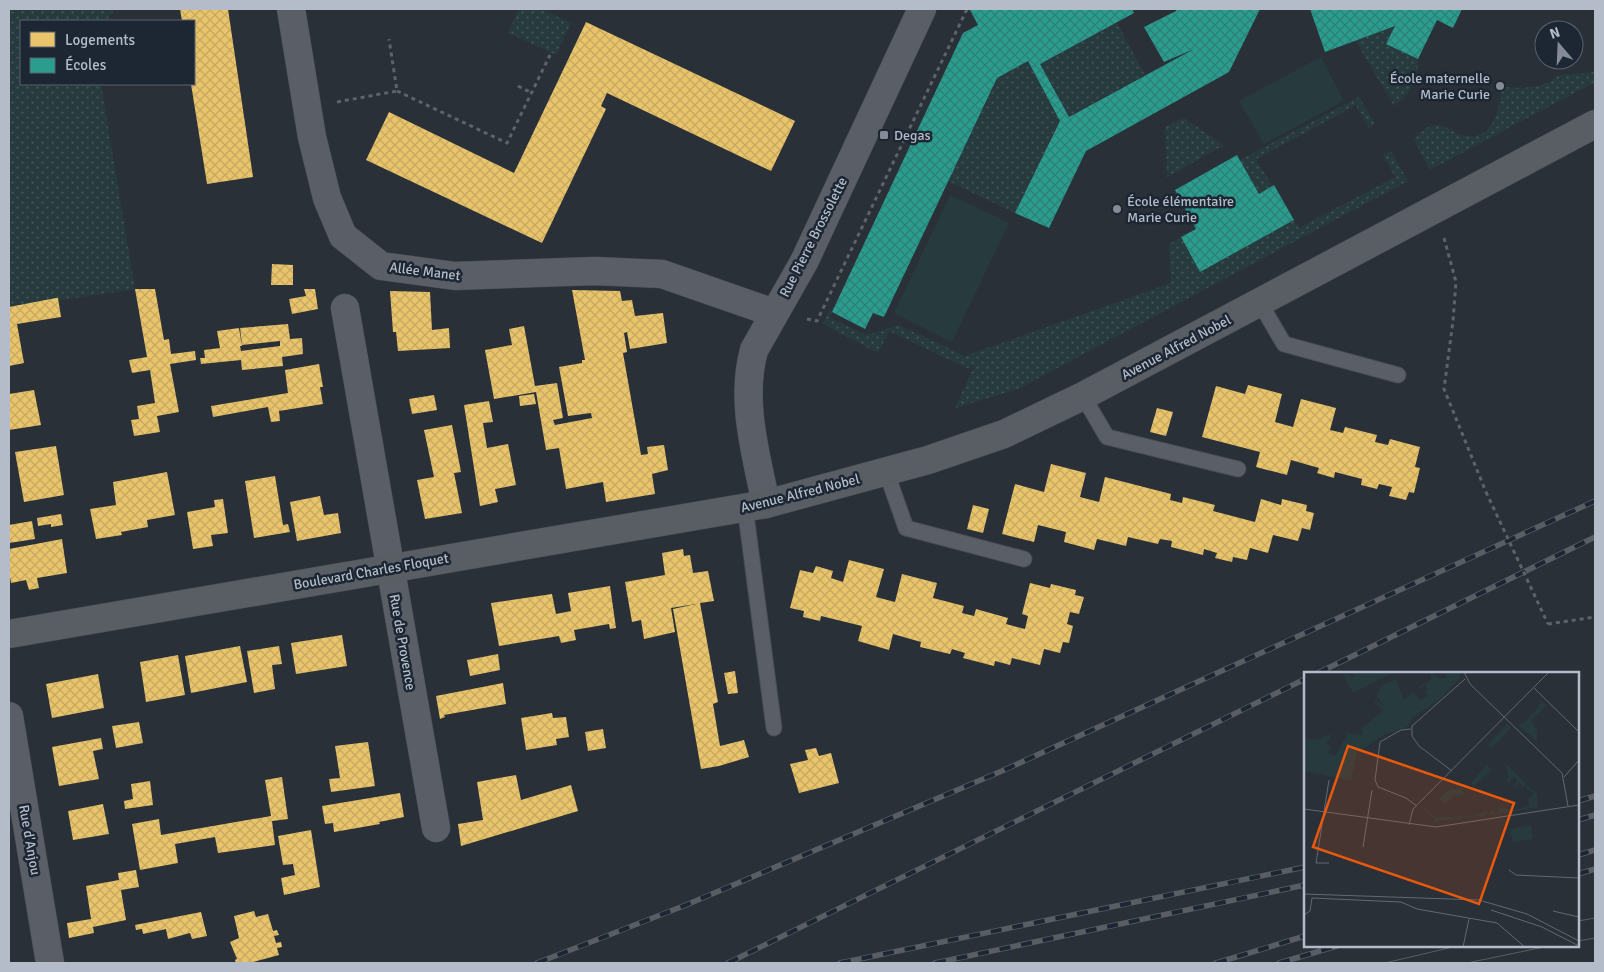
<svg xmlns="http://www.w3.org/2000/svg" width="1604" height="972" viewBox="0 0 1604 972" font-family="Signika,sans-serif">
<defs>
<pattern id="green-dots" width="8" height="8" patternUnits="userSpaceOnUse" patternTransform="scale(1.25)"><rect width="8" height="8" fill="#273a3e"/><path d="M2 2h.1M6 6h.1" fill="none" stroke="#445559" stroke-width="1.8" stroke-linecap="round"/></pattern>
<pattern id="homes-cross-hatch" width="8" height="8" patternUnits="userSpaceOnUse" patternTransform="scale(1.25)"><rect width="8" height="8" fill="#e9c46a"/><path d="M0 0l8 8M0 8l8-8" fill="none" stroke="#c5a861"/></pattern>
<pattern id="schools-cross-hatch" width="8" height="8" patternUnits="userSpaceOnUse" patternTransform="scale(1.25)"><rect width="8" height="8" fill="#2a9d8f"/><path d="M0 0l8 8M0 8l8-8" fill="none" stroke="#2e7f76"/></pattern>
</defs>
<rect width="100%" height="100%" fill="#2a3038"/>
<path fill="url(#green-dots)" d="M9 9H115L106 21H21V84H101L135 289 9 308Z
M519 9H541L571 23 556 55 508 33Z
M1117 23 1145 75 1060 121 1015 213 948 181 997 78 1036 57 1041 63Z
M1395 26 1386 44 1418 59C1418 79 1411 94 1394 106L1355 40Z
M1595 72V82L1430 170 1414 140C1420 133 1426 126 1436 125 1445 125 1453 132 1461 135 1494 143 1499 110 1502 87L1522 88 1538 86 1550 82 1559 75Z
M1359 97 1375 124 1369 128 1356 105 1256 159 1272 186 1259 194 1240 160Z
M1184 118 1224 145 1167 177 1165 127Z
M1391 151 1408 181 1018 389 955 408 974 366 971 365 969 369 889 331 878 353 823 324 829 310 832 312 830 318 866 335 899 325 965 356 1171 283 1169 244 1181 237 1200 272 1294 220 1299 228 1395 177 1383 155Z"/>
<path fill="#273a3e" d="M1321 57 1344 101 1264 144 1239 101Z
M950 195 1009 223 952 342 894 313Z"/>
<path fill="url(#homes-cross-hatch)" d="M180 9H228L253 177 207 184 191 84H194V21H182Z
M586 22 795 121 771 171 607 93 601 106 606 109 542 243 366 160 389 112 514 173Z
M272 264 293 265V285H271Z
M135 289H155L164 340 169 339 171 354 195 351 196 360 170 364 179 412 157 416 160 432 134 436 131 420 139 419 137 406 155 403 150 370 132 373 129 360 147 357Z
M304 289H315L318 309 292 314 289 299 306 296Z
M572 290 620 291 622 301 632 300 635 316 663 313 667 343 630 349 627 332 624 333 627 352 623 353 641 455 648 454 647 447 664 445 668 470 652 474 655 494 606 502 603 482 566 489 559 448 546 450 536 392 494 399 485 350 512 345 509 329 524 326 535 386 557 383 563 418 553 420 555 425 592 418 591 413 568 416 559 367 582 363V360H585Z
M390 291 430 292 432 330 449 328 450 348 398 351 396 332H393Z
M56 298H58L61 317 17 324 24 363 9 366V307Z
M288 324 290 339 302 338 303 354 282 357 283 366 242 370 241 360 201 364 200 358H205L204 350 220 348 217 331 239 328 242 346H240L241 351 280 346V341L242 345 240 328Z
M319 364 323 387H320L323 404 279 411 280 421 271 422 268 407 213 417 211 406 288 393 285 370Z
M1248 385 1282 394 1275 422 1293 427 1301 399 1336 408 1330 430 1343 433 1345 427 1377 435 1375 442 1388 445 1390 439 1420 447 1415 467 1420 468 1414 493 1409 492 1406 500 1389 496 1392 487 1379 484 1377 489 1361 485 1362 479 1335 472 1334 478 1317 473 1319 468 1291 460 1287 475 1256 467 1260 452 1202 437 1216 386 1245 394Z
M34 390 41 425 9 430V394Z
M534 394 536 404 520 406 519 396Z
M434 395 437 410 412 414 409 399Z
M489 401 493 422 483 423 487 448 508 444 516 485 495 489 498 502 480 506 464 405Z
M1157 408 1173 412 1166 436 1150 432Z
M452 425 461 472 454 473 462 513 425 519 417 480 434 477 424 430Z
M56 446 64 495 24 502 15 452Z
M1051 464 1086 473 1080 497 1099 502 1105 477 1171 494 1170 500 1182 503 1183 497 1215 505 1213 511 1255 522 1261 499 1281 505 1282 499 1307 505 1306 511 1314 513 1310 530 1302 528 1298 541 1273 535 1268 553 1250 548 1247 560 1233 557 1232 562 1215 558 1217 553 1204 549 1203 555 1171 547 1172 541 1160 539 1158 544 1128 537 1126 546 1097 539 1094 550 1064 542 1066 532 1038 525 1034 542 1002 534 1015 484 1044 492Z
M167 472 175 515 147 520 148 527 121 532 122 535 96 539 90 509 116 505 113 482Z
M275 476 283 525 288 524 290 532 254 538 245 481Z
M320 496 324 515 338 513 341 533 297 541 290 502Z
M223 499 228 533 211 535 213 546 193 549 187 512 215 507 214 500Z
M973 505 989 509 983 533 967 529Z
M61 514 63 525 51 527V524L38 526 37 518Z
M32 521 35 539 9 543V525Z
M62 539 67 573 37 578 39 588 29 590 26 580 11 583 9 571V549Z
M683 549 684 556 690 555 693 573 708 571 714 601 700 603 718 702 713 704 720 746 744 740 749 757 719 766 701 769 673 609 696 604 671 608 675 632 644 639 641 620 632 622 625 582 665 575 662 553Z
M849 560 884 569 876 597 895 602 902 574 937 583 933 598 964 606 962 613 974 616 976 609 1008 618 1006 624 1025 629 1028 616 1022 614 1030 583 1050 588 1051 584 1076 590 1075 595 1084 597 1079 614 1070 612 1067 624 1073 626 1069 643 1063 642 1060 653 1044 649 1040 665 1012 658 1010 665 995 661 994 666 963 658 965 653 952 649 950 654 920 647 921 642 893 634 889 650 858 641 862 626 821 616 820 621 803 617 804 611 790 608 800 570 813 573 816 566 833 571 831 578 843 582Z
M610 586 616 628 610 629 609 624 574 630 576 640 561 643 559 636 499 646 491 603 552 594 556 614 571 611 568 593Z
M342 635 347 666 296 674 291 643Z
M240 646 247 682 191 693 185 656Z
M279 646 282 664 272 665 275 689 254 693 247 651Z
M498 654 500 670 470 676 467 660Z
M178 655 185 695 146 702 140 662Z
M735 671 738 693 728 694 724 673Z
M98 674 104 708 52 718 46 684Z
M503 683 506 704 444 715 445 717 440 719 436 696Z
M552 713 553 718 566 717 569 737 556 739 557 745 526 750 521 718Z
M139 722 143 743 116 748 112 726Z
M603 729 606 748 588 751 585 732Z
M101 738 103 749 93 751 99 779 59 786 52 747Z
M368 742 375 786 331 792 329 779 340 778 335 746Z
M816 748 819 756 831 753 839 783 799 793 790 764 808 760 805 750Z
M516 775 521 800 571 785 578 811 461 846 458 824 483 820 477 782Z
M282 777 288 819 272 821 275 845 218 853 215 837 175 844 178 863 140 870 132 824 159 819 161 835 271 816 265 780Z
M150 781 153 805 125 809 124 801 133 799 131 784Z
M400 793 404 817 379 822 380 824 334 832 333 823 325 824 322 806Z
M103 804 109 834 73 840 68 811Z
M311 830 320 887 284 895 281 878 295 875 293 864 283 865 278 836Z
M136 870 139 887 121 890 126 920 93 927 94 933 69 938 67 923 91 919 86 886 119 880 118 873Z
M254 911 256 917 268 914 273 931 277 930 279 935 274 936 276 943 281 942 282 947 277 948 279 955 249 963H236L235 960 237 959 230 942 239 938 234 916Z
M201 912 207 936 192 939 190 933 168 939 166 929 143 934 142 929 136 930 135 925Z"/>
<path fill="url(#schools-cross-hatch)" d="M973 9H1132L1134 13 1040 64 1069 117 1194 49 1164 62 1144 27 1176 11 1177 9H1260L1229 72 1086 151 1049 228 1015 213 1060 121 1028 61 997 78 884 317 873 313 865 329 832 312 963 33 978 25 970 10Z
M1310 9H1462L1453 28 1437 20 1418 59 1386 44 1395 26 1325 52Z
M1237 155 1259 194 1274 185 1294 220 1200 272 1181 237 1196 229 1175 190Z"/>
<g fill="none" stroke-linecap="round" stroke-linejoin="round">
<defs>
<path id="lane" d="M1260 303 1284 344 1398 375
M1083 396 1107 437 1238 469
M886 471 906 528 1024 559
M745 507 774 728"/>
<path id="street" d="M291 9 312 137 327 198 343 236 381 266 455 276 595 271 662 274 774 313
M345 308 436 828
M766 504C756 454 740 401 754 350L805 260 922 9
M9 716 50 963"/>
<path id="secondary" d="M9 634 766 504 928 460 1004 434 1083 396 1595 124"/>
</defs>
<use href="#lane" stroke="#484c53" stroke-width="17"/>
<use href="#street" stroke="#484c53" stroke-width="29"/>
<use href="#secondary" stroke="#484c53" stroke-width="29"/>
<path stroke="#5d636a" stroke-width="3" stroke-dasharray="4 4" stroke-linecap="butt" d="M518 86 532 93
M397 91 507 143 550 55
M337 102 397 91 389 39
M1444 238 1456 282 1453 321 1444 389 1486 492
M807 319 817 321 967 9
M1548 624 1595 617"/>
<use href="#lane" stroke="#5a5e66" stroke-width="15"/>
<use href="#street" stroke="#5a5e66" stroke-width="28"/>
<use href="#secondary" stroke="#595d64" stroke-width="28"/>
<path stroke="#595d64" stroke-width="1" d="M1578 921 1595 918
M1578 941 1595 938
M1385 963 1457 946
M1467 963 1549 946"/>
<defs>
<path id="rail" d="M1318 673 1595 537
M1578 801 1595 796
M1578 820 1595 815
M1578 855 1595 850
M1578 874 1595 869
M537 963 686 905 1002 771 1595 501
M728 963 1305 679
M840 963 1305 867
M935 963 1305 885
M1216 963 1305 936
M1279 963 1337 946"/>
</defs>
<use href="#rail" stroke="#595d64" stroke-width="5.5"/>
<use href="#rail" stroke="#1d2633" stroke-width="4" stroke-dasharray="11" stroke-linecap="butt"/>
<path stroke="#5d636a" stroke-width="3" stroke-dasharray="4 4" stroke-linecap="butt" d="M1486 492 1548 624"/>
</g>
<g fill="#848b96" stroke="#1d2633" stroke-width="2">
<circle cx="1500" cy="86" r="5"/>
<rect x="879" y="130" width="10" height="10" rx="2.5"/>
<circle cx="1117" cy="209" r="5"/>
</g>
<g text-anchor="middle" stroke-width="5" stroke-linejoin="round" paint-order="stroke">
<g font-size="14" fill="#b4bcc9" stroke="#1d2633" text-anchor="start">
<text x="1490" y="83" text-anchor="end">École maternelle<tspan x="1490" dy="16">Marie Curie</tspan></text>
<text x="894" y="140">Degas</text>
<text x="1127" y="206">École élémentaire<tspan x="1127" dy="16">Marie Curie</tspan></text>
</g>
<g font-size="14" fill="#b4bcc9" stroke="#1d2633">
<text transform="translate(813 237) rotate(-63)" y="5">Rue Pierre Brossolette</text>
<text transform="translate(425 271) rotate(7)" y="5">Allée Manet</text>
<text transform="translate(1176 347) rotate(-28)" y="5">Avenue Alfred Nobel</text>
<text transform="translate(800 493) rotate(-14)" y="5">Avenue Alfred Nobel</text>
<text transform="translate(371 571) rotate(-10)" y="5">Boulevard Charles Floquet</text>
<text transform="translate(403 642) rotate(80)" y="5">Rue de Provence</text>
<text transform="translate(30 840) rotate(80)" y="5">Rue d'Anjou</text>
</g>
</g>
<g transform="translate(1304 672)">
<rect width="275" height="275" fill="#2a3038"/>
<path d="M38 0 49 5 50 0H90L49 21ZM127 0 136 7 142 6 143 0H156V6L135 28 109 45 103 55 80 63 53 81 47 109 0 99V65L11 68 28 62 22 72 27 75 24 80 31 84 44 61 59 63 57 57 79 38 70 30 72 28 83 37 72 24 78 14 92 7 100 28 109 20 116 28 124 24 121 18 124 17 121 12 116 18 115 14 127 8ZM234 24 242 34 227 49 233 58V70L214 52 220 51 233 37 237 30ZM203 52 207 56 195 69 188 75H182ZM201 92H202L222 112 219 115 215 111 208 117 213 107 210 105 205 111 202 110 205 105ZM183 93 188 98 170 114 167 111ZM223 113 233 122 234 135 186 143 187 138 192 141 196 136 208 138 226 134 224 127 230 122 223 117ZM158 116 160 123 149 124 141 132 135 127 144 118ZM118 136 125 140 131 145H155L157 141 158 145 170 144 182 139 183 143 128 150 131 147Z" fill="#273a3e"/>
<path d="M227 153 229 167 209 170 206 157Z" fill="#273a3e"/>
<path fill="none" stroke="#616872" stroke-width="1" d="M160 0 166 12 258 101 264 134M230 16 275 60M107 57 97 58 76 70 71 108 74 115 102 126 113 134M148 99 115 74 108 64V54L161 7M260 105 275 88M0 137 132 155 275 133M105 153 109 137 245 0M59 175 68 118M25 191H12L25 108M205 198 212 203 275 206M0 222 175 228 223 242 275 269M187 238 238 255 275 274M249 239 275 245M0 243 6 239 8 226 97 230 113 237 193 251 221 275M159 275 165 247"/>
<path fill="#e8590c" fill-opacity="0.15" stroke="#e8590c" stroke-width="2.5" d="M44 74 210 131 175 232 9 175Z"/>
<rect width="275" height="275" fill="none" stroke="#b4bcc9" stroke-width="2.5"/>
</g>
<rect width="1604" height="972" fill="none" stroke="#b4bcc9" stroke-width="20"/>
<rect x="20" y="20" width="175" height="65" fill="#1d2633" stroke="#59626f"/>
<rect x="30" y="32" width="25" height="15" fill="#e9c46a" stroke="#59626f"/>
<text x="65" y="45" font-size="15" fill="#b4bcc9">Logements</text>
<rect x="30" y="58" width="25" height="15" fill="#2a9d8f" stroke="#59626f"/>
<text x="65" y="70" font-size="15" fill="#b4bcc9">Écoles</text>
<g transform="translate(1559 45) rotate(341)"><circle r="24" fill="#1d2633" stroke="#59626f"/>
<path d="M0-4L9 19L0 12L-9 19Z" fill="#848b96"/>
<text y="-8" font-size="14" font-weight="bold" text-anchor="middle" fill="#b4bcc9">N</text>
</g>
</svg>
